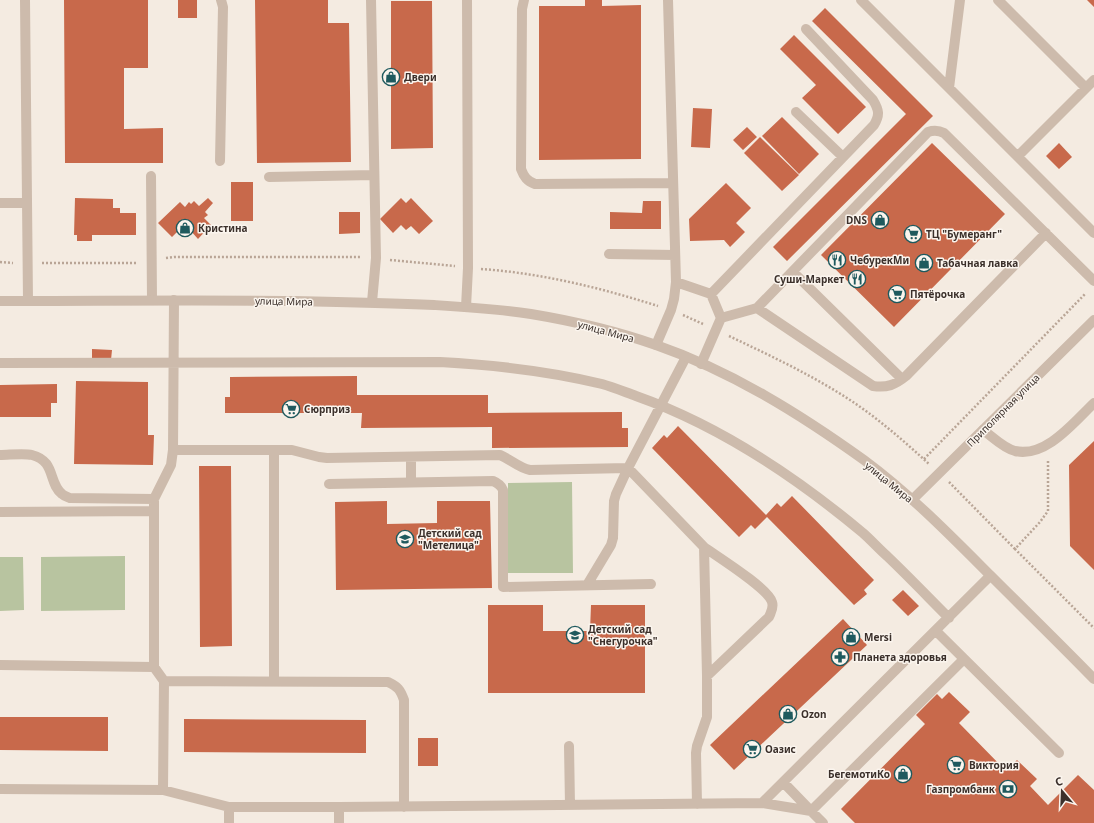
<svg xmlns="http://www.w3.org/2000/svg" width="1094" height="823" viewBox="0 0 1094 823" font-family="'Noto Sans',sans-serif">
<rect width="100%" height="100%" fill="#f4ebe1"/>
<path fill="#b8c4a0" d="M572 482 573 573H508V483Z
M125 556V610L41 611V557Z
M0 557H23L24 610 0 611Z"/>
<path fill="#c8694b" d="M64 0H148V68H124V129L163 128V163H65Z
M178 0H197V18H178Z
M255 0H328V23H349L351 162 257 163Z
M585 0H602V6L641 5V159L539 160V6H585Z
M1087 0H1094V7Z
M391 1H432L433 148 391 149Z
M825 8 933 116 787 261 773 247 906 114 812 21Z
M794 35 866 107 838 134 802 98 816 85 780 49Z
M693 108 712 109 710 148 691 147Z
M782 117 819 154 799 174 762 136Z
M747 127 757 137 743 150 733 140Z
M760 137 799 175 782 191 744 153Z
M932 143 1005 214 894 327 821 255Z
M1059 143 1072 157 1059 169 1046 156Z
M231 182H253V221H231Z
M726 183 751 208 736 223 745 232 730 247 724 240 690 241 689 219Z
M75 198 113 199V208H120V213H136V235H92V241H77V235H74Z
M208 198 213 203 205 212 208 215 204 218 211 225 198 239 190 230 185 235 179 230 172 237 158 223 180 202 185 207 189 202 191 204 194 201 199 206Z
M401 198 406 203 411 198 433 221 419 234 411 226 406 230 401 225 393 233 380 219Z
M643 201H661V229H610V212L642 213Z
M339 212H360V233L339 234Z
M92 349 112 350 111 360 92 359Z
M357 376V395H488V413L622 412V428H628V447L492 448V427L361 428 362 413H225V397H230V377Z
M76 381 148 382V435H154L153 465 74 464Z
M57 384V403H51V417H0V385Z
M678 426 766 515 777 503 781 507 792 496 874 580 864 590 867 594 854 605 767 517 755 529 751 525 739 537 652 448 664 435 667 438Z
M1094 441V570L1070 546 1069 465Z
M199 466H231L232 646 200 647Z
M387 501V524L437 523V501H490L492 588 336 590 335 502Z
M903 590 919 606 908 616 892 600Z
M488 605H543V631H590L591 605H645V693H488Z
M843 619 867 645 734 770 710 745Z
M949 692 970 712 959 723 1006 771 1017 760 1037 779 1030 786 1048 805 1078 775 1094 790V823H855L841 809 925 724 916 715 937 694 942 699Z
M0 717H108V751L0 750Z
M184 719 366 720V753L184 752Z
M418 738H438V766H418Z"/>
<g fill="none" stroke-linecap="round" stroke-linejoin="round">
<path stroke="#b9a596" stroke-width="2.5" stroke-dasharray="2 2" stroke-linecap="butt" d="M166 258 174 257H361
M390 260 455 266
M0 262 13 263
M42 263H137
M481 269C541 273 601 288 658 306
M683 315 703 324
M729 336C771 356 814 376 853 402 880 420 905 442 929 464
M924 459 1086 293
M1048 461V511L1040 522 1015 549 1094 628
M949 482 1015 549"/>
<path stroke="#cdbbac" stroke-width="10" d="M25 0 28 301
M371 0 376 258 372 302
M524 0 522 9 521 169C524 177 527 181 535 184L673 183
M668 0 676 282
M861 0 1094 233
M998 0 1086 88
M949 88 960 0
M796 112 843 157
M1018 156 1094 80
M220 161 223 7 221 0
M151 176 152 300
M269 177 374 175
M0 203H27
M609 254 675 255
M793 272 902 379
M711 294 874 125C880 115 879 110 873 100L806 29
M757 308 873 386C887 388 895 385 906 376L1046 233
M656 345 671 310 674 299 676 282 711 294 721 318 757 308 928 132C934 130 938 130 944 133L1094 281
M0 363 440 362C495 365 549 371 602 384 613 387 625 392 636 396 718 425 796 477 863 533 871 540 879 549 887 556 908 576 928 597 949 618
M701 364 721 318
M983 430C993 437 1003 448 1015 451 1046 458 1074 422 1094 403
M173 450H292L319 457 327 458 500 455C510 459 519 468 530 470L628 468 704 547 707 676V717L697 746 696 753 697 804
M274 450V681
M0 455C9 455 24 453 32 455 56 461 48 483 62 494 64 496 68 497 70 498L154 499
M411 482V457
M329 484 493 481C498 483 501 485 503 490V587L651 584
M0 512 154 511
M704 547C718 557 768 588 772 602 774 608 771 612 769 617L707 676
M587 585 611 545 613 538 614 501 616 494 628 468 686 357
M936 631 1059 753
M0 665 154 667
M164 681 388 682C398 687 400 689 404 700V807
M569 746 570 805
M783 782 811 811 964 659
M0 789 163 790 229 807H339V823
M163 790 164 681 154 667V499L171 465 173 450 174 300
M762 803 990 576
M339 807 762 803 811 811 823 823
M229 823V807"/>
<path stroke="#cdbbac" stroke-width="10" d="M466 307 468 268 467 0
M912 500 1094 320"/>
<path stroke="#cdbbac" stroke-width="10" d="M0 301C98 301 196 300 293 301 340 302 387 303 434 305 466 307 499 309 531 314 573 321 616 331 656 345 731 371 800 414 864 460 910 494 950 535 990 575 1025 610 1060 644 1094 679"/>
</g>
<defs>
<symbol id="shop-ring" viewBox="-11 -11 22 22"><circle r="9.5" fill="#fbf5ee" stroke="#1f5a5e" stroke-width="1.5"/><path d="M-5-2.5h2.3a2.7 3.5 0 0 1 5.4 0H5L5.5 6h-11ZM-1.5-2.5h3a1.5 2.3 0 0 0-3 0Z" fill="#1f5a5e"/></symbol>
<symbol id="supermarket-ring" viewBox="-11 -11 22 22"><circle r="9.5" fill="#fbf5ee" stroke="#1f5a5e" stroke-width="1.5"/><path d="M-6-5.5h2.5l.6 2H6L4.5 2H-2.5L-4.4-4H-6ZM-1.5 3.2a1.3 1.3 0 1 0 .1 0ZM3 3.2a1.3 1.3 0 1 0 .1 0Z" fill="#1f5a5e"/></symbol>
<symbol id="restaurant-ring" viewBox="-11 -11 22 22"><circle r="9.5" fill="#fbf5ee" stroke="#1f5a5e" stroke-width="1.5"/><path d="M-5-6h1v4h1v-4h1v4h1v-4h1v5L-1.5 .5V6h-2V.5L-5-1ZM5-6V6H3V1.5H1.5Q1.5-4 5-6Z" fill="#1f5a5e"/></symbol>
<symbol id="school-ring" viewBox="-11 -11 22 22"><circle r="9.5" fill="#fbf5ee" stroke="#1f5a5e" stroke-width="1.5"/><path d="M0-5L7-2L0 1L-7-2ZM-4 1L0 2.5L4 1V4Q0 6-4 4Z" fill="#1f5a5e"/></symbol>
<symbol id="pharmacy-ring" viewBox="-11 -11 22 22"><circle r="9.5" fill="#fbf5ee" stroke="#1f5a5e" stroke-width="1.5"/><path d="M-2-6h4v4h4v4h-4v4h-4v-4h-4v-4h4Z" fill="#1f5a5e"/></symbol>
<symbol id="bank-ring" viewBox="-11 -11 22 22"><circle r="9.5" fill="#fbf5ee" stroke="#1f5a5e" stroke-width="1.5"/><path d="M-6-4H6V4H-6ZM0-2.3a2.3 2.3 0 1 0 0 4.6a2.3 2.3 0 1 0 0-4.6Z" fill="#1f5a5e"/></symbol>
</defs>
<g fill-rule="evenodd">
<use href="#shop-ring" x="381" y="67" width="20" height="20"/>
<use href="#shop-ring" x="870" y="210" width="20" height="20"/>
<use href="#shop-ring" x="175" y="218" width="20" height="20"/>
<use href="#supermarket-ring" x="903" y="224" width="20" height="20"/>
<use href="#restaurant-ring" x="827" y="250" width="20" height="20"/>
<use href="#shop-ring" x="914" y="253" width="20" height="20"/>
<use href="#restaurant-ring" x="847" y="269" width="20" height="20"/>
<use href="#supermarket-ring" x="887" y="284" width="20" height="20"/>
<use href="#supermarket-ring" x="281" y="399" width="20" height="20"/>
<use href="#school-ring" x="395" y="529" width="20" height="20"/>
<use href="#school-ring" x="565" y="625" width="20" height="20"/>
<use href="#shop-ring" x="841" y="627" width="20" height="20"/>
<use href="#pharmacy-ring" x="830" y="647" width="20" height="20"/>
<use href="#shop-ring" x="778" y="704" width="20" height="20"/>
<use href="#supermarket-ring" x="742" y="739" width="20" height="20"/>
<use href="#supermarket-ring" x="946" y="755" width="20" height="20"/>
<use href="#shop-ring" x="893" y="764" width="20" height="20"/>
<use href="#bank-ring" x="998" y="779" width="20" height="20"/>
</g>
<g text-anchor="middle" stroke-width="3" stroke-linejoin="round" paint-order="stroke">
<g font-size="10" font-weight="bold" fill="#3b302b" stroke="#fbf5ee" text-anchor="start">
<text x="404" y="81">Двери</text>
<text x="867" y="224" text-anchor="end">DNS</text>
<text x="198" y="232">Кристина</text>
<text x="926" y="238">ТЦ "Бумеранг"</text>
<text x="850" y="264">ЧебурекМи</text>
<text x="937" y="267">Табачная лавка</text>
<text x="844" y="283" text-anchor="end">Суши-Маркет</text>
<text x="910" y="298">Пятёрочка</text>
<text x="304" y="413">Сюрприз</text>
<text x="418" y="537">Детский сад<tspan x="418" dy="12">"Метелица"</tspan></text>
<text x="588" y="633">Детский сад<tspan x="588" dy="12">"Снегурочка"</tspan></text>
<text x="864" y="641">Mersi</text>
<text x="853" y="661">Планета здоровья</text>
<text x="801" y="718">Ozon</text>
<text x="765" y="753">Оазис</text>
<text x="969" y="769">Виктория</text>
<text x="890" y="778" text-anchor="end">БегемотиКо</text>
<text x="995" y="793" text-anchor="end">Газпромбанк</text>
</g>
<g font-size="10" fill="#3b302b" stroke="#fbf5ee">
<text transform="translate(284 301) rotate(1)" y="4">улица Мира</text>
<text transform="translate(606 331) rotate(15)" y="4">улица Мира</text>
<text transform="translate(1003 410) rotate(-45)" y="4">Приполярная улица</text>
<text transform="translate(889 482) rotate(39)" y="4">улица Мира</text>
</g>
</g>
<g transform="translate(1062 791) rotate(341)" stroke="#fbf5ee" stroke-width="3" paint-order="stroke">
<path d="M0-3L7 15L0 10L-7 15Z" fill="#3b302b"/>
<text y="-6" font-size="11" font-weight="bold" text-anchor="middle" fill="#3b302b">С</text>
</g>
</svg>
